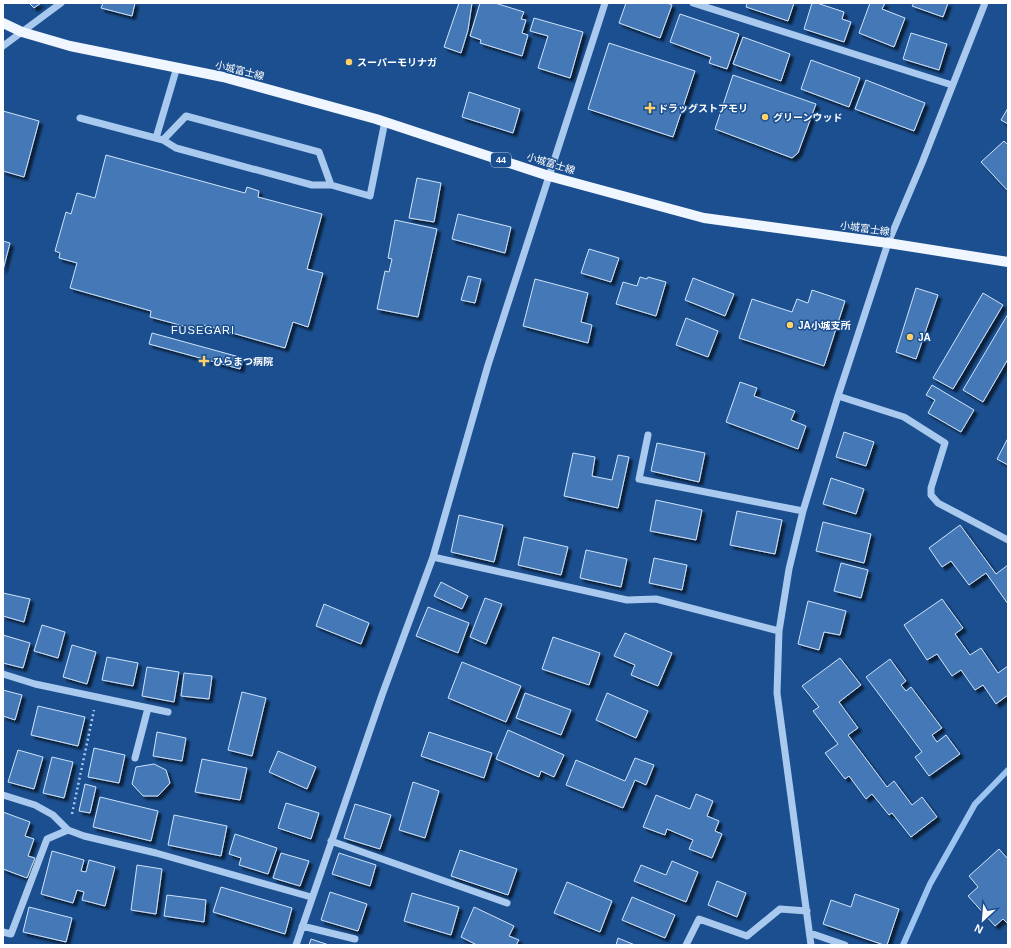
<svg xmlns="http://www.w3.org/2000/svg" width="1011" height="948" viewBox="0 0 1011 948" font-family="Helvetica,'Noto Sans JP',sans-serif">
<defs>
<filter id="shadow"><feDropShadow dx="3.5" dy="3.5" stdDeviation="1" flood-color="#0009"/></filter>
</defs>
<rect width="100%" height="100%" fill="#1b4f8f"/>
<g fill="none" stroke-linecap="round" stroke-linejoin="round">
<path stroke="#9cc4f0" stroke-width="6" d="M903 945 930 884 975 804 1008 770"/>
</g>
<path fill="#4478b7" stroke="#cfe3fa" filter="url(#shadow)" d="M29 3H41L34 8Z
M103 3H135L132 16 101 8Z
M459 3H472L468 30 461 53 444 47Z
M480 3H495L524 12 521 19 526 20 522 33 528 35 522 56 480 43 481 40 470 36Z
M626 3H667L672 5 660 38 619 23Z
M747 3H794L788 21 746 7Z
M812 3H817L844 12 842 19 851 22 844 42 804 29Z
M870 3H885L882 9 905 18 894 47 859 33Z
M914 3H948L943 17 912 6Z
M680 14 739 34 727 69 709 63 711 57 670 42Z
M534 18 583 32 570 78 538 68 548 36 530 31Z
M911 33 947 44 939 70 903 59Z
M743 37 790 54 781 81 733 64Z
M609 43 695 71 673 137 588 109Z
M811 60 860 78 849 107 801 89Z
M733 75 816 104 798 153 792 158 715 129Z
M866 80 925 103 914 131 855 109Z
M469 92 520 109 513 133 462 117Z
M1008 108V124L1001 120Z
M3 111 39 121 24 177 3 171Z
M1004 141 1008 145V191L981 162Z
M106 155 245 193 247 187 259 191 258 197 322 214 307 269 323 273 308 327 293 322 285 348 204 325 202 331 150 317 151 311 70 288 77 263 59 258 60 253 55 251 66 212 71 214 77 193 95 198Z
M417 178 441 183 434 222 409 218Z
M458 214 511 227 505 253 452 239Z
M395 220 437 229 418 317 377 309 385 271 389 272 392 259 388 258Z
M3 241 10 243 3 270Z
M589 249 619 258 611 282 581 273Z
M468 276 481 279 475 303 461 300Z
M640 277 647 279 648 277 666 282 656 316 616 304 623 282 637 286Z
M693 278 734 294 725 316 685 300Z
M535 279 588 293 581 322 592 325 588 343 523 326Z
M916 288 938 295 916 359 896 352Z
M812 290 845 301 824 366 739 338 752 299 792 312 797 299 808 303Z
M983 293 1003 305 953 389 933 378Z
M1008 314V359L983 402 963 390Z
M686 318 718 331 708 357 676 345Z
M152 333 243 358 240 369 149 344Z
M740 382 757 388 754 396 795 411 791 420 806 426 798 449 726 422Z
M932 385 974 410 961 432 928 413 935 400 926 395Z
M844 432 874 442 866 466 836 457Z
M1008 438V465L997 459Z
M657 443 705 453 699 482 651 471Z
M573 453 595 457 592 476 612 480 618 455 629 457 618 508 564 496Z
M831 478 864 489 856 514 823 504Z
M656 500 702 510 696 540 650 531Z
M737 511 782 520 775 554 730 545Z
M459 515 503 525 494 562 451 552Z
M823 522 871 534 864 563 816 551Z
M960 525 996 574 1008 565V604L986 573 969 585 951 561 942 567 929 548Z
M524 537 568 547 561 575 518 565Z
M586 550 627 559 621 587 580 578Z
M654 558 687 565 682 590 649 583Z
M841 563 868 570 861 598 834 591Z
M441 582 468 596 462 609 434 596Z
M3 593 30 599 24 622 3 616Z
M485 598 502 604 486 644 470 637Z
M942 599 963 628 955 634 970 655 981 648 998 673 1008 666V695L996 704 983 685 975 690 961 670 952 676 937 654 927 660 904 625Z
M808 601 846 611 840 635 824 632 819 650 798 644Z
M324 604 369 623 361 644 316 626Z
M428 607 469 623 458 653 416 636Z
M42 625 65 632 58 658 34 651Z
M625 633 672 653 658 686 631 675 635 665 614 656Z
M3 635 30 643 23 668 3 663Z
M553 637 600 653 589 685 542 669Z
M72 645 96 652 87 684 63 677Z
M107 657 138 663 133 686 102 680Z
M840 658 861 685 839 702 858 728 848 735 887 787 894 781 912 805 922 797 937 817 911 837 892 813 889 815 872 794 866 799 849 776 845 779 825 753 838 744 813 711 819 707 802 686Z
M890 659 906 681 901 685 906 691 911 687 942 728 932 735 937 742 946 735 960 754 929 776 915 757 922 752 866 677Z
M462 662 521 686 506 722 448 698Z
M147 667 179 672 174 702 142 696Z
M184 673 212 676 209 699 181 696Z
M3 690 22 695 15 720 3 716Z
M242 692 266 698 252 756 228 750Z
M525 693 571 710 561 735 516 718Z
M607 693 648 711 636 738 596 720Z
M38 706 85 717 78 746 31 735Z
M508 730 564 755 554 777 541 771 539 777 496 759Z
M157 732 186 738 182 761 153 756Z
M429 732 492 753 484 778 421 756Z
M94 748 125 755 119 783 88 777Z
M18 750 43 757 34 789 8 782Z
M278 751 316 767 307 789 269 772Z
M52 757 73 762 64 798 43 793Z
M635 758 654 765 646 785 635 780 623 808 566 785 576 760 625 781Z
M202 759 247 768 240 800 195 792Z
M154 764 166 770 170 783 158 796H143L132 784 136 767Z
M413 782 439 791 425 838 399 830Z
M85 784 96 787 90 813 79 811Z
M696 794 713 801 707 816 719 821 715 831 722 834 712 858 689 849 693 840 667 829 665 835 643 827 656 795 690 809Z
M100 797 158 811 151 841 93 827Z
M286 803 319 813 311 839 278 828Z
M355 804 391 815 380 849 344 838Z
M3 812 30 822 25 836 34 839 28 856 35 858 27 878 3 869Z
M174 815 227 826 221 856 168 845Z
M235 834 277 848 268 874 239 865 241 858 229 854Z
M999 849 1008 859V924L1003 919 995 926 968 896 978 887 969 876Z
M460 850 517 869 508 895 451 876Z
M52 851 84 860 81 871 86 872 89 860 115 867 105 906 82 900 84 892 77 890 73 903 41 894Z
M281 853 309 861 300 886 273 878Z
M339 853 376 865 370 886 332 874Z
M672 861 698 872 686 902 634 881 641 865 666 875Z
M137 865 162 869 156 914 131 910Z
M717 881 746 893 737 917 708 905Z
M567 882 612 901 600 932 554 913Z
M221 887 292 908 285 934 213 912Z
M330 892 367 904 358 931 321 920Z
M412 893 459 907 451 935 404 921Z
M855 894 899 909 887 945H884L823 924 831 900 851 907Z
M167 895 206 900 204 922 164 916Z
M632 897 675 915 665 938 622 920Z
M29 907 72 918 66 942 23 932Z
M474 907 514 926 509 936 519 940 516 945H477L461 937Z
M618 938 635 945H616Z
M311 939 329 945H309Z"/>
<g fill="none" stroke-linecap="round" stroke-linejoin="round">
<path stroke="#a9c9ee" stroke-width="2.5" stroke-dasharray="2 3" stroke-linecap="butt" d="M72 814 94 710"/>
<path stroke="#a9c9ee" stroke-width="7" d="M693 3 952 85
M3 46 61 3
M80 118 163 140 176 148 312 185H331L370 196 385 121
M156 138 177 67
M163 140 186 116 319 152 331 185
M838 396 904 417 945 443 931 488V495L938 503 1008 540
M648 435 639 479 803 511
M433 557 627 600 656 599 779 631
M3 674 35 684 168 712
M135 758 148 708
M3 795 35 805 53 815 68 830 84 836 156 853 311 897
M331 841 507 903
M302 926 355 939
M3 932 11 934 47 839 68 830
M810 933 845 945
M296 945 382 695 433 557 488 365 605 3
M686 945 699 919 747 936 780 909 807 911
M811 945 777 693 779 631 789 569 803 511 838 396 888 243 922 163 985 3"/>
<path stroke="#f0f6ff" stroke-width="10" d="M3 23 22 32 70 46 223 77 376 119 549 176 704 218 888 243 1008 262"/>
</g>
<g fill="#ffd166" stroke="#1b4f8f" stroke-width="1.5">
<circle cx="349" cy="62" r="4"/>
<path d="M648 102h4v4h4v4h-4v4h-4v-4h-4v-4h4z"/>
<circle cx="765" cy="117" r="4"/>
<circle cx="790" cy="325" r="4"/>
<circle cx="910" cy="337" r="4"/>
<path d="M202 355h4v4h4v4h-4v4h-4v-4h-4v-4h4z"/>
</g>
<g text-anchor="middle" stroke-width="3" stroke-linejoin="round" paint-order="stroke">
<rect fill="#1b4f8f" stroke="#bbcadd" stroke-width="1" x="491" y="153" width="20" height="14" rx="3"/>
<g font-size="9" font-weight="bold" fill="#fff">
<text x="501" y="163">44</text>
</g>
<g font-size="10" font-weight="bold" fill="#fff" stroke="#1b4f8f" text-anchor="start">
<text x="357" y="66">スーパーモリナガ</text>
<text x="658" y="112">ドラッグストアモリ</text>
<text x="773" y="121">グリーンウッド</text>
<text x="798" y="329">JA小城支所</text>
<text x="918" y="341">JA</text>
<text x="213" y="365">ひらまつ病院</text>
</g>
<g font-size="10" fill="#fff" stroke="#1b4f8f">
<text transform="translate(240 70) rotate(14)" y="4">小城富士線</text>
<text transform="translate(551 163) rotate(17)" y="4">小城富士線</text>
<text transform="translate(865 228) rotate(8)" y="4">小城富士線</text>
</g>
<g font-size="11" letter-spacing="1" fill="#fff" stroke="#1b4f8f">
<text x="203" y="334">FUSEGARI</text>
</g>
</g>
<rect width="1011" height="948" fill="none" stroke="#ffffff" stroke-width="8"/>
<g transform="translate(983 920) rotate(206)" stroke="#1b4f8f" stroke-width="3" paint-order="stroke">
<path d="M0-3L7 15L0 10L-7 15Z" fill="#ffffff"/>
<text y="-6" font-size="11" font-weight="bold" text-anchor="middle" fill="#ffffff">N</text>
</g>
</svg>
